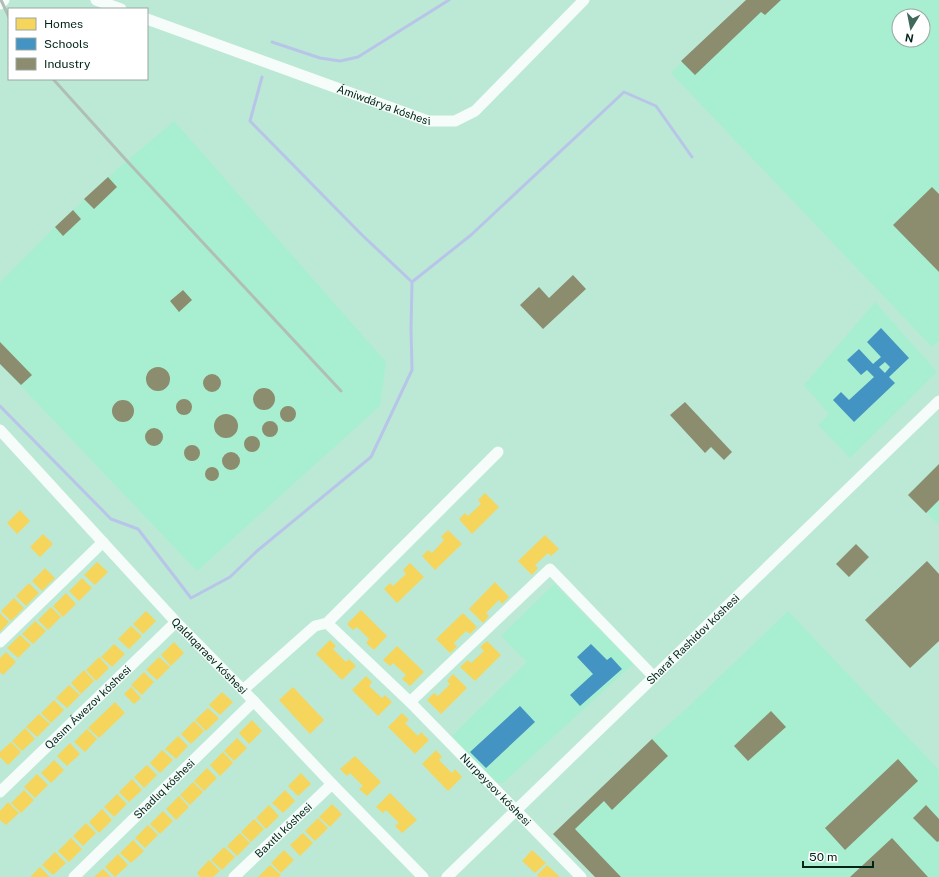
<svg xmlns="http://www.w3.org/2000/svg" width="939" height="877" viewBox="0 0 939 877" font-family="'Public Sans',sans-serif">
<rect width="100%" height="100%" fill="#bbe9d5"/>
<path fill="#a7efd0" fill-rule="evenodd" d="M746 0H939V341L932 347 671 73ZM899 16H923V40H899Z
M174 121 386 362 380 406 197 571 0 364V282L55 227 108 177Z
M875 302 937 372 850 458 818 425 829 414 804 385Z
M939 464V525L908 495Z
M554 584 633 664 503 783 494 782 452 736 527 662 501 636Z
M788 611 939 770V877H595L553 834 652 739 686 709Z"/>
<path fill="#f6d55c" d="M485 493 499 507 472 534 459 519 465 513 468 516 481 504 478 500Z
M20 510 30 521 17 534 7 523Z
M448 530 462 544 435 570 422 556 428 550 432 553 444 540 441 537Z
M43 534 53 544 40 557 30 547Z
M545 535 559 549 551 556 548 553 535 565 538 568 532 575 518 561Z
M97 562 108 572 95 585 84 575Z
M410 563 424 577 397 603 384 589 390 583 393 586 406 574 403 570Z
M45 568 55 578 42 591 32 581Z
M82 578 92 588 79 601 69 591Z
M495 582 509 597 502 604 499 600 486 613 489 616 483 623 469 609Z
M29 583 39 593 26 606 16 596Z
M66 593 76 604 63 617 53 606Z
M14 598 24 608 11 621 1 611Z
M51 607 61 617 48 630 38 620Z
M361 610 387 636 374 650 366 643 369 639 357 627 353 630 347 624Z
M146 611 156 621 143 634 133 624Z
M0 613 9 622 0 632Z
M463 613 477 627 470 634 466 631 454 643 457 647 450 653 436 639Z
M35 621 46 631 33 644 22 634Z
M131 626 142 636 129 649 118 639Z
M20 635 31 645 18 658 7 648Z
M330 640 336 646 333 649 346 662 349 659 356 666 342 680 316 654Z
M487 641 501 655 475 681 460 667 468 660 471 663 484 651 480 647Z
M174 642 184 653 171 666 161 655Z
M114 644 125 654 112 667 101 657Z
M397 646 424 672 410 686 402 679 406 675 393 663 390 666 383 660Z
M6 652 16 662 3 675 0 672V658Z
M99 657 109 668 96 681 86 670Z
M159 657 170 667 157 680 146 670Z
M84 670 94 681 81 694 71 683Z
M144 672 154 682 142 695 131 685Z
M453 674 467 688 441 714 427 700 434 693 438 696 450 684 447 681Z
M366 676 372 682 369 686 382 698 385 695 392 702 378 716 352 690Z
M69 685 80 695 67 708 56 698Z
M131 687 141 698 134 704 124 694Z
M293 687 324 720 310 734 279 700Z
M222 692 233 702 220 715 209 705Z
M54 700 64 710 51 723 41 713Z
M115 702 125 713 99 738 88 728Z
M208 708 219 718 206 731 195 720Z
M402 713 409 720 405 723 418 736 421 732 429 740 415 754 388 727Z
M39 714 50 724 37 737 26 727Z
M252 720 262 731 249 744 239 733Z
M194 721 204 731 191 744 181 734Z
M25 728 35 739 22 751 12 741Z
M87 729 97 739 85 752 74 742Z
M178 736 188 746 176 759 165 749Z
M237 738 247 748 234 761 224 751Z
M11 742 21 752 8 765 0 757V752Z
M70 743 80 754 67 766 57 756Z
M162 750 173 760 160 773 150 763Z
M436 750 442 757 439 760 452 773 455 769 462 777 448 791 422 764Z
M223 752 233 763 220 776 210 765Z
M355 756 381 782 367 796 359 789 363 786 350 773 347 776 340 769Z
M54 760 64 770 51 783 41 773Z
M147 765 157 775 144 788 134 777Z
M207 768 217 778 204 791 194 781Z
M301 773 311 784 298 796 288 786Z
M37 774 48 785 35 798 24 787Z
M132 779 142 790 129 802 119 792Z
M193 782 203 792 190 805 180 795Z
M24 790 34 800 21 813 11 803Z
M285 790 295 801 283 813 272 803Z
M390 793 417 820 402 833 395 826 399 823 386 810 383 813 376 807Z
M117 794 127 804 114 817 104 807Z
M179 796 189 807 176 820 166 809Z
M8 802 19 813 6 825 0 820V811Z
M332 804 342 814 330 827 319 817Z
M269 805 279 816 266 829 256 818Z
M102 809 112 820 99 833 89 822Z
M163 811 173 821 160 834 150 824Z
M318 818 328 828 315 841 305 831Z
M254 819 264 829 251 842 241 832Z
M86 823 96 833 83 846 73 836Z
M148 825 158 835 145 848 135 838Z
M240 833 250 843 237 856 227 846Z
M303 833 313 843 300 856 290 845Z
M71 838 82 849 69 862 58 851Z
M133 840 144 851 131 863 120 853Z
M224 847 235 857 222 870 211 860Z
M284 850 294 860 281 873 271 863Z
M532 850 546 863 535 873 522 861Z
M55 852 66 863 53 875 42 865Z
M118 854 128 865 115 877 105 867Z
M209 860 220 871 213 877H200L197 873Z
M270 865 281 875 279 877H258Z
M547 865 560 877H539L537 875Z
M40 867 50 877H30Z
M103 869 111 877H94Z"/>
<path fill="#4393c3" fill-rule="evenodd" d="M881 328 909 358 889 377 895 383 854 422 833 400 841 392 849 400 874 377 867 370 861 375 847 360 859 349 873 364 881 357 867 342ZM885 362 890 367 885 373 879 367Z
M591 644 607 660 611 657 622 669 580 706 570 695 593 674 577 657Z
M520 706 535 722 486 768 470 752Z"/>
<path fill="#8c8c6e" d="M746 0H781L765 15 761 12 695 75 681 61Z
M108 177 117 187 94 209 84 199Z
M932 187 939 194V272L893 225Z
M73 210 81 219 63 236 55 227Z
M573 275 586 289 543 329 520 305 539 287 549 298Z
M183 290 192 300 179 312 170 301Z
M0 342 32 375 21 385 0 364Z
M146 379a12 12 0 1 1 24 0a12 12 0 1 1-24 0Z
M203 383a9 9 0 1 1 18 0a9 9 0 1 1-18 0Z
M253 399a11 11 0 1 1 22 0a11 11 0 1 1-22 0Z
M176 407a8 8 0 1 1 16 0a8 8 0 1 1-16 0Z
M112 411a11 11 0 1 1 22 0a11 11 0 1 1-22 0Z
M685 402 732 452 724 460 711 447 705 453 670 415Z
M280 414a8 8 0 1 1 16 0a8 8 0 1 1-16 0Z
M214 426a12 12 0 1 1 24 0a12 12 0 1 1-24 0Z
M262 429a8 8 0 1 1 16 0a8 8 0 1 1-16 0Z
M145 437a9 9 0 1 1 18 0a9 9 0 1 1-18 0Z
M244 444a8 8 0 1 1 16 0a8 8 0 1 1-16 0Z
M184 453a8 8 0 1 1 16 0a8 8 0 1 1-16 0Z
M222 461a9 9 0 1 1 18 0a9 9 0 1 1-18 0Z
M939 464V500L926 513 908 495Z
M205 474a7 7 0 1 1 14 0a7 7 0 1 1-14 0Z
M856 544 869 557 849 577 836 564Z
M927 561 939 574V641L910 668 865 620Z
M771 711 786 727 748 761 734 746Z
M652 739 668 756 612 810 604 801 575 829 621 877H595L553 834Z
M898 759 918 781 845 850 825 828Z
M926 805 939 819V841L937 842 913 818Z
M892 838 928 877H850Z"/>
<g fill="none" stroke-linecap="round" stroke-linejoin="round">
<path stroke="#b8c5e9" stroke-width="3" d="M272 42 320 58 340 61 358 57 449 0
M262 77 250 121 361 234 412 282
M0 406 111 519 138 529 191 598 230 577 257 551 371 457 412 370 411 329 412 282 471 235 624 92 656 106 692 157"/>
<g stroke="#f5fcf9" stroke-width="11">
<path d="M96 0 121 9"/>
<path d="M0 4 4 0"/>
<path id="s1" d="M147 19 428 121H455L475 111 584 0"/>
<path id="s2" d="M0 430 176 622 243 690 332 784 423 877"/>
<path id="s3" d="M327 623 410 702 581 877"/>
<path d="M0 642 103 542"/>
<path d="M243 690 315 626 327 623 498 452"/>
<path d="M410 702 550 569 654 677"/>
<path id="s4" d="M0 792 176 622"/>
<path id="s5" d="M74 877 254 701"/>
<path id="s6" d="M234 877 332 784"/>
<path id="s7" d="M447 877 939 401"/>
</g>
<path stroke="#b1beb8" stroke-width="3" d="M1 0 9 17
M53 79 127 161 341 391"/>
</g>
<g text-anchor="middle" stroke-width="4" stroke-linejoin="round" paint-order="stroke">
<g font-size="11" fill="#002417" stroke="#fff">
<text dy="4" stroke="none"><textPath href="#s1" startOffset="252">Ámiwdárya kóshesi</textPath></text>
<text dy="4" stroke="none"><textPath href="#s7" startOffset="342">Sharaf Rashidov kóshesi</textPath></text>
<text dy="4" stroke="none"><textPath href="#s2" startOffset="308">Qaldıqaraev kóshesi</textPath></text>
<text dy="4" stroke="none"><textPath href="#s4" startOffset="122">Qasım Áwezov kóshesi</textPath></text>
<text dy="4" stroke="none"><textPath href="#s5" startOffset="126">Shadlıq kóshesi</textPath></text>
<text dy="4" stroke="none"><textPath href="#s3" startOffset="237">Nurpeysov kóshesi</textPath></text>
<text dy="4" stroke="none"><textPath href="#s6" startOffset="68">Baxıtlı kóshesi</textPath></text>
</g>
</g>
<rect x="8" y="8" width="140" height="72" fill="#ffffff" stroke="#99a7a2"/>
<rect x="16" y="18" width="20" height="12" fill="#f6d55c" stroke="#99a7a2"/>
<text x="44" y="28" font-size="12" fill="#002417">Homes</text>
<rect x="16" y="38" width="20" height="12" fill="#4393c3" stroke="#99a7a2"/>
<text x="44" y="48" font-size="12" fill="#002417">Schools</text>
<rect x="16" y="58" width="20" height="12" fill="#8c8c6e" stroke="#99a7a2"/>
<text x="44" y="68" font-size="12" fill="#002417">Industry</text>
<g transform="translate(911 28) rotate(190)"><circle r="19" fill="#ffffff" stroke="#99a7a2"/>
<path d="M0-3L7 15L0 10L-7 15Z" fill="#41695a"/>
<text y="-6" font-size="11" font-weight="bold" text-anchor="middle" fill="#002417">N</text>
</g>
<path d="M803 861v6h70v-6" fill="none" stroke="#002417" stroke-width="2"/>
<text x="809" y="861" font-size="12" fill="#002417" stroke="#ffffff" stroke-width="3" paint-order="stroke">50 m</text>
</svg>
